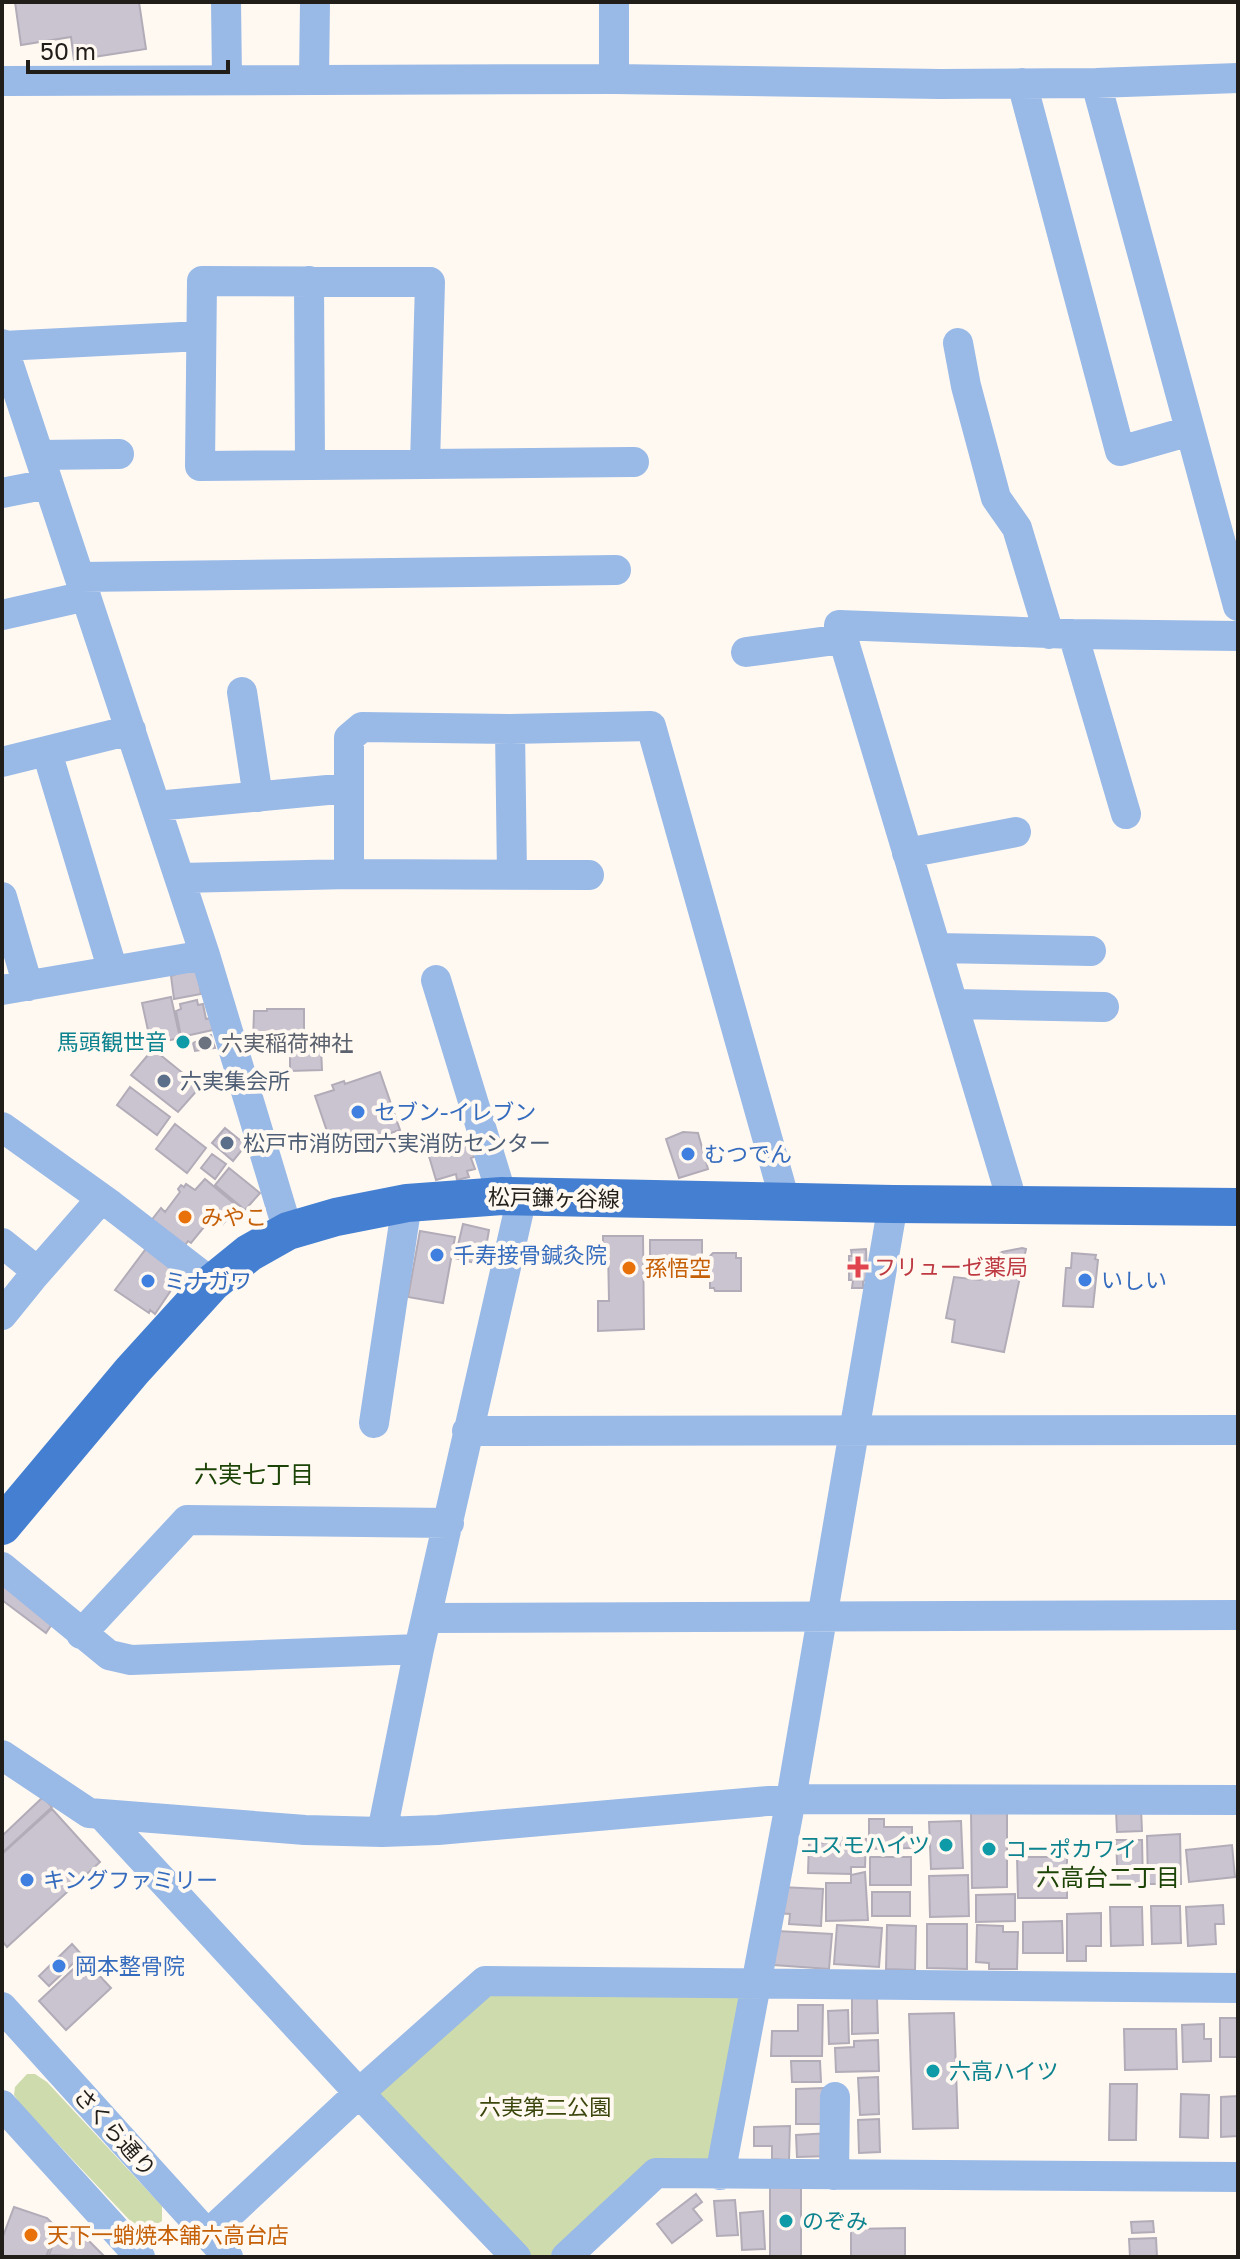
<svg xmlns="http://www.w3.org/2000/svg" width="1240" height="2259" viewBox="0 0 1240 2259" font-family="'Golos Text','Noto Sans JP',sans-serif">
<rect width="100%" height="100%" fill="#fff9f2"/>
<path fill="#cedbad" d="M485 1981 756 1984 720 2175 656 2173 566 2257H516L359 2093Z
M27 2074H35L47 2082 162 2206V2221L145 2231 137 2228 21 2105 14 2095 15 2087Z"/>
<path fill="#cac3d0" stroke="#b2acb8" stroke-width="2" d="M15 2H139L146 49 74 60 71 37 21 45Z
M197 966 201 994 174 999 171 976Z
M171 997 180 1038 151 1044 142 1003Z
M197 1000 198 1005 203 1004 206 1019 211 1018 213 1030 181 1037 176 1011 181 1009 180 1004Z
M267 1009H304V1043H253L254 1011H267Z
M211 1035 215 1048 195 1051 193 1043Z
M290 1048H321L322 1070 290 1071Z
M153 1049 200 1087 178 1112 131 1075Z
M380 1072 400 1130 350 1147 349 1144 333 1149 315 1096 334 1090 332 1085 344 1081 345 1084Z
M130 1087 170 1117 157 1135 117 1105Z
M175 1124 206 1148 187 1173 156 1149Z
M225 1128 246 1145 233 1161 212 1143Z
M683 1132 698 1133 708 1169 679 1178 666 1139Z
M468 1141V1143L474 1141 477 1150 472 1152 474 1157 471 1158 475 1169 467 1171 469 1177 457 1180 456 1174 436 1180 428 1153Z
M212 1154 226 1164 215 1179 201 1168Z
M229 1168 260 1193 245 1210 215 1185Z
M205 1179 237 1206 223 1224 213 1216 191 1243 188 1241 183 1248 150 1222 161 1208 165 1212 180 1192 178 1189 181 1185 184 1187 186 1184 195 1190Z
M463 1224 489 1230 483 1265 455 1258Z
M420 1231 455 1237 443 1303 408 1297Z
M603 1236H643L644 1329 598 1331V1301H609L608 1247H603Z
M650 1240H702V1275L650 1276Z
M151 1242 184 1271 155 1314 150 1310 149 1313 115 1290Z
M1022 1248 1026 1249 1004 1352 952 1342 955 1320 946 1318 954 1277 980 1280 982 1271 993 1258 1002 1252Z
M866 1249 867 1281 863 1280V1288H852L853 1280H849V1256H852L851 1250Z
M713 1253H736V1258H741V1291H715L714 1288H710V1256Z
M1072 1253 1096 1255 1095 1259 1098 1260 1093 1307 1063 1306 1066 1268H1071Z
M2 1585 54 1621 46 1633 2 1600Z
M43 1797 52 1807 2 1853V1836Z
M1141 1808 1142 1831 1117 1832 1116 1810Z
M52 1809 100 1862 7 1947 2 1941V1854Z
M971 1810H1007V1887L972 1888Z
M869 1819H884V1827H912V1848L869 1849Z
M961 1821 963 1868 931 1869 929 1822Z
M1180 1834 1181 1884H1148L1147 1836Z
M831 1837 866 1839 865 1867H851V1874L808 1873 809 1843H831Z
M1116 1840H1142L1143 1884 1118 1885Z
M1232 1845 1235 1877 1189 1882 1186 1850Z
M870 1857H911V1885H870Z
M1017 1857H1067V1898H1018Z
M865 1872 868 1920 826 1921V1883H851V1875Z
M968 1875 969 1916 930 1917 929 1876Z
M780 1887 823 1889 821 1926 789 1924 790 1914 776 1913Z
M872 1892H910V1916H872Z
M1015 1894V1921L976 1922V1895Z
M1223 1905 1224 1924H1215L1216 1944 1188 1946 1186 1907Z
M1151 1906H1180L1181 1943 1152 1944Z
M1110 1907H1142L1143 1945 1111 1946Z
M1101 1913V1946H1086V1961H1067V1914Z
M1062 1921 1063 1953H1023V1922Z
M927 1924H967V1969L927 1968Z
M837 1925 882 1928 879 1967 834 1964Z
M887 1925 916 1926 915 1970 886 1969Z
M977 1925 1003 1926V1932H1018L1017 1969H989V1963L976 1962Z
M777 1931 832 1934 829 1969 774 1965Z
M72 1944 82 1955 49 1986 39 1976Z
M84 1959 111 1988 66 2030 39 2001Z
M852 1998H877L878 2033 852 2034Z
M798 2005H823L822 2056H771L772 2031H798Z
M848 2010 849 2043 829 2044 828 2011Z
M954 2013 958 2128 913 2129 909 2014Z
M1220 2018H1238V2057H1220Z
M1204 2024V2039H1211V2061L1183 2062 1182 2025Z
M1124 2029H1176L1177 2069 1125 2070Z
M878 2040 879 2071 836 2072 835 2048 854 2047V2041Z
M791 2061H820L821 2082H792Z
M878 2077 879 2114 860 2115 858 2078Z
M1110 2084H1137L1136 2140H1109Z
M823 2088V2124H796V2089Z
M1181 2094 1209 2095 1208 2138 1180 2137Z
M1238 2096V2136L1221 2137V2097Z
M879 2119 880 2152 859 2153 858 2120Z
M790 2126 789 2160 772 2159V2146H754V2127Z
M830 2133 831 2156 797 2157 796 2135Z
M770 2185H801V2257H770Z
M696 2194 702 2202 693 2209 702 2220 672 2243 657 2224Z
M735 2200 738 2235 717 2236 714 2201Z
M14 2207 47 2218 57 2228 46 2257H2V2239Z
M763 2211 765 2249 742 2250 740 2213Z
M1153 2221 1154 2232 1132 2233 1131 2222Z
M61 2224 86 2234 85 2237 105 2257 49 2255Z
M905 2228V2257H851V2229Z
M1156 2238 1157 2257H1130L1129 2239Z"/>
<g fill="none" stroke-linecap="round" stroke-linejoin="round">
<path stroke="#99b9e7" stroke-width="30" d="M226 2 227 79
M314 79 315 2
M614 79V2
M2 81 614 79 940 84 1096 83 1238 78
M1022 83 1120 451 1190 431
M1096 83 1238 606
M309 281 310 465
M958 343 966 386 996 498 1017 528 1049 634
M2 344 205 955 288 1231
M3 346 201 336
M39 455 119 454
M425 464 430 282 202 281 200 466C344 465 489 463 634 462
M2 493 48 484
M81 577 616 570
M2 615 86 596
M1073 634 1126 814
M746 652 843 639
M242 692 258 797
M510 729 512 875
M47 752 113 971
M2 762 131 730
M156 806 349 788
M907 853 1016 832
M589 875 349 874V738L362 727 510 729 651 726 785 1201
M180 878 349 874
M2 897 28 986
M936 948 1091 951
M436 980 502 1196
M2 990 205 955
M954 1004 1104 1007
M2 1127 111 1205 212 1283
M1013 1204 839 625 1073 634 1238 636
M2 1243 32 1267V1278L2 1315
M32 1278 101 1199
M374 1423 407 1203
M467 1431 1238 1430
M2 1567 109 1655 131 1660 419 1649
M427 1618 1238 1615
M81 1634 187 1520 449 1523
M2 1755 89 1813 305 1830 382 1832 438 1830 791 1799 1238 1800
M102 1815 359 2093 516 2257
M382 1832 419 1649 522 1197
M2 2007 228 2257
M2 2105 140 2257
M720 2175 791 1799 893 1204
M834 2175 835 2097
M208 2234 359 2093 485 1981 1238 1988
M566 2257 656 2173 1238 2177"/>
<path stroke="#447fd1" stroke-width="38" d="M2 1526 132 1371 212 1283 249 1253 288 1231 336 1217 407 1203 502 1196 893 1204 1238 1207"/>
</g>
<g fill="#0f9aa8" stroke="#fff9f2" stroke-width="3">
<circle cx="183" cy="1042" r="8"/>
<circle cx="946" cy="1845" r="8"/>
<circle cx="989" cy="1849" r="8"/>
<circle cx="933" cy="2071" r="8"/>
<circle cx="786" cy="2221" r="8"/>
</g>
<circle fill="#6b7280" stroke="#fff9f2" stroke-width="3" cx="205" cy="1043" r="8"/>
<g fill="#5c6f8a" stroke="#fff9f2" stroke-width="3">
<circle cx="164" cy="1081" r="8"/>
<circle cx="227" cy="1143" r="8"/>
</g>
<g fill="#3f7fe0" stroke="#fff9f2" stroke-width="3">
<circle cx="358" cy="1112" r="8"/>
<circle cx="688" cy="1154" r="8"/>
<circle cx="437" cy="1255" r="8"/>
<circle cx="1085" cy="1280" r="8"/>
<circle cx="148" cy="1281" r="8"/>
<circle cx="27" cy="1880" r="8"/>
<circle cx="59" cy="1966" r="8"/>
</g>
<g fill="#e8710a" stroke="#fff9f2" stroke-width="3">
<circle cx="185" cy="1217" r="8"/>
<circle cx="629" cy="1268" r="8"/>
<circle cx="31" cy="2235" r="8"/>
</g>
<path fill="#e0444e" stroke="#fff9f2" stroke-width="3" d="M854 1255h8v8h8v8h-8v8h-8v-8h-8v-8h8z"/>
<g text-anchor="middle" stroke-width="8" stroke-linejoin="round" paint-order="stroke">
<g font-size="22" fill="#0d838f" stroke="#fff9f2" text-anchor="start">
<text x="167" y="1050" text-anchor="end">馬頭観世音</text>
<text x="930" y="1853" text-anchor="end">コスモハイツ</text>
<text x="1005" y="1857">コーポカワイ</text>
<text x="949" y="2079">六高ハイツ</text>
<text x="802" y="2229">のぞみ</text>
</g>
<g font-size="22" fill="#5b616d" stroke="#fff9f2" text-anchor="start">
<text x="221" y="1051">六実稲荷神社</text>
</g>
<g font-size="22" fill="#4e5e75" stroke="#fff9f2" text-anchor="start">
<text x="180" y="1089">六実集会所</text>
<text x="243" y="1151">松戸市消防団六実消防センター</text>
</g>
<g font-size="22" fill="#366cbe" stroke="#fff9f2" text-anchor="start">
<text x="374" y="1120">セブン-イレブン</text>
<text x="704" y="1162">むつでん</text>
<text x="453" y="1263">千寿接骨鍼灸院</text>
<text x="1101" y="1288">いしい</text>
<text x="164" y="1289">ミナガワ</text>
<text x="43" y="1888">キングファミリー</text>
<text x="75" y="1974">岡本整骨院</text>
</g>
<g font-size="22" fill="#211d19" stroke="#fff9f2">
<text transform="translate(554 1198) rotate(1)" y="8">松戸鎌ヶ谷線</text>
<text transform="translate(115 2132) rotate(48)" y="8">さくら通り</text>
</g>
<g font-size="22" fill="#c56008" stroke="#fff9f2" text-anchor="start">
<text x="201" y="1225">みやこ</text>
<text x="645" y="1276">孫悟空</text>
<text x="47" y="2243">天下一蛸焼本舗六高台店</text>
</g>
<g font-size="22" fill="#be3a42" stroke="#fff9f2" text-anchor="start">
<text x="874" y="1275">フリューゼ薬局</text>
</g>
<g font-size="22" fill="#3b470d" stroke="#fff9f2">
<text x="545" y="2115">六実第二公園</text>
</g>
<g font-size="24" fill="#1b4406" stroke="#fff9f2">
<text x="254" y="1483">六実七丁目</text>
<text x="1108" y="1886">六高台二丁目</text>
</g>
</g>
<rect width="1240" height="2259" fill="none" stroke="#211d19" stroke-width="8"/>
<path d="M28 60v12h200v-12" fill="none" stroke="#211d19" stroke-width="4"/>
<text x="40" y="60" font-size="24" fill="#211d19" stroke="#fff9f2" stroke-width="6" paint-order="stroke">50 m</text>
</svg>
